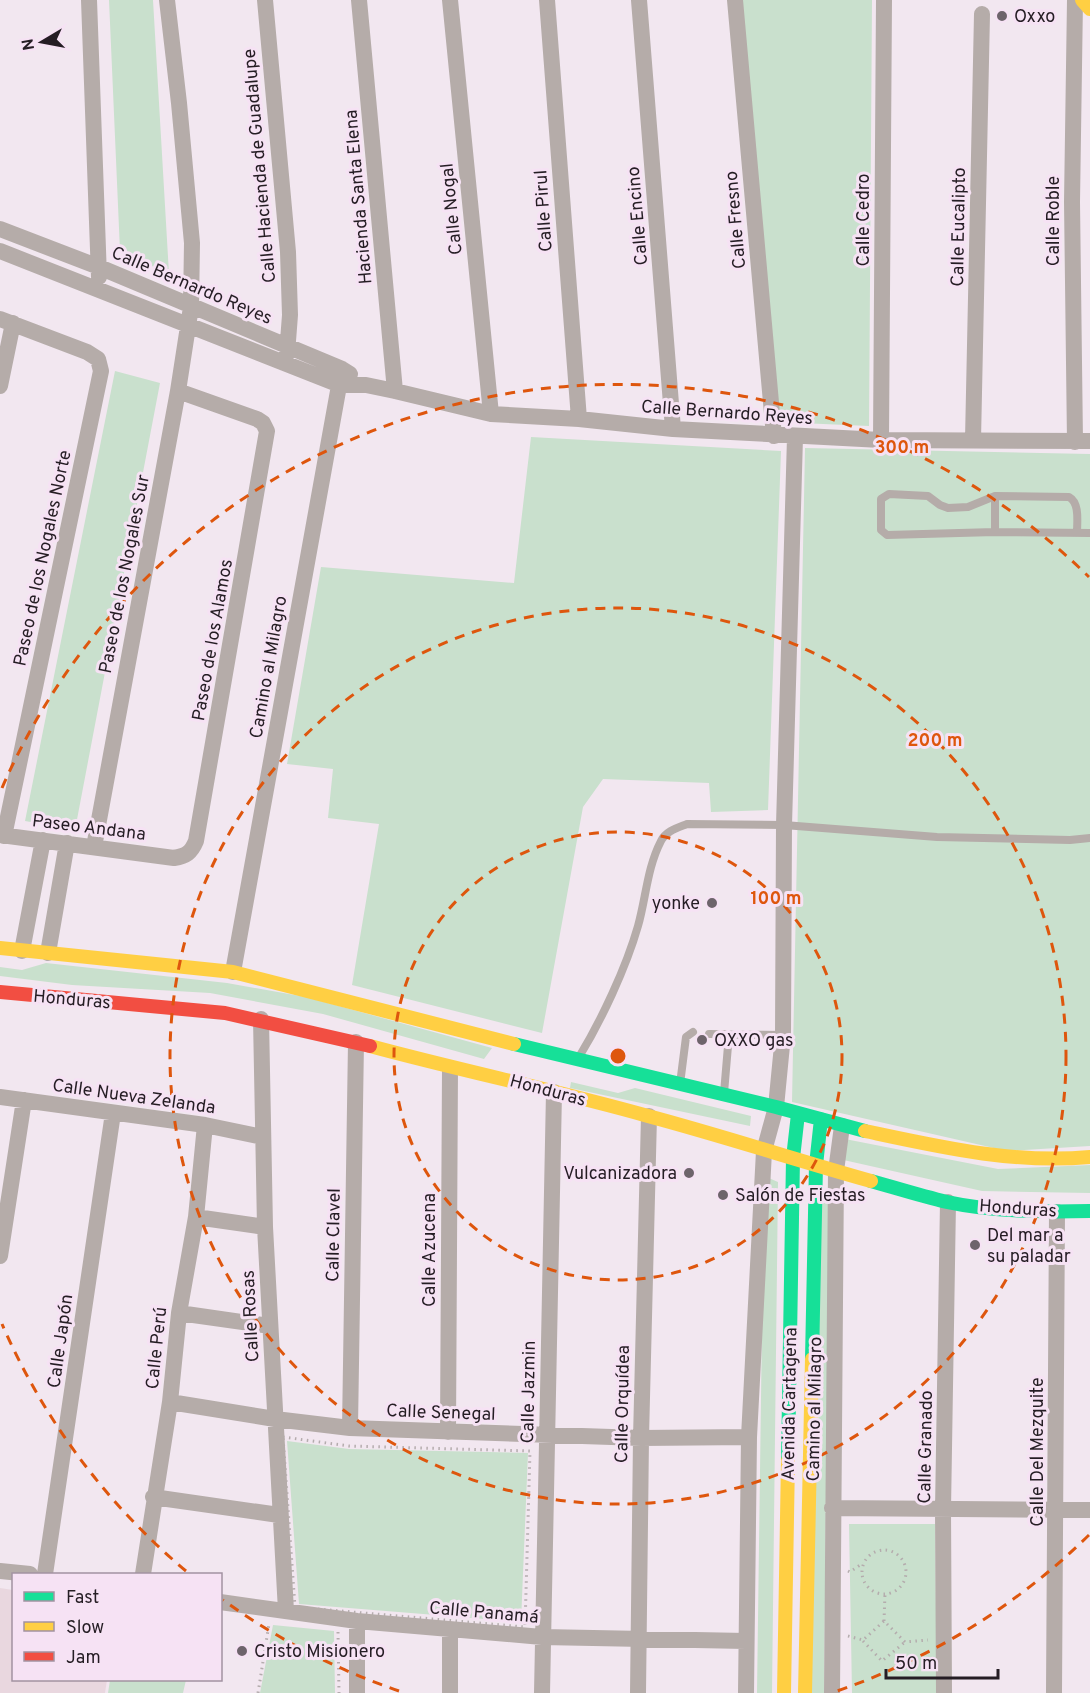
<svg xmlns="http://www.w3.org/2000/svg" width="1090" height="1693" viewBox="0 0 1090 1693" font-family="Overpass,sans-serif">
<rect width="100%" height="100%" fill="#f2e7f0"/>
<path fill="#e9d7df" d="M0 1588 13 1590 14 1680H107L105 1693H0Z"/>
<path fill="#c9e0cd" d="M109 0H153L169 274 120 251Z
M737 0H872L869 426 777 422Z
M115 371 160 383 75 830 25 821Z
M531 437 781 451 768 810 711 812 709 783 603 779 583 807 542 1033 352 985 379 824 328 818 333 769 287 764 321 567 514 583Z
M805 448 1090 454V1146L1007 1151 792 1102Z
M46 963 227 983 306 997 492 1048 484 1059 323 1014 210 993 72 985 0 976V967L22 970Z
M571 1082 618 1093 635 1088 751 1116 750 1126 570 1088Z
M845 1139 998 1169 1090 1165V1193L982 1191 839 1159Z
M764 1176 778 1182 772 1693H757Z
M818 1193 829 1198 824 1693H809Z
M287 1441 349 1449 528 1453 521 1622 299 1604Z
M849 1524H935L937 1693H852Z
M273 1625 334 1631 335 1693H260Z
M110 1680H186L183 1693H108Z"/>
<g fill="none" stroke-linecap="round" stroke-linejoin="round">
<path stroke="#b4acad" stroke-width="3" stroke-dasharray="1.5 4.5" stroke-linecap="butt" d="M283 1437 349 1446 530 1451 525 1627 295 1607Z
M862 1572a22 22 0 1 1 44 0a22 22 0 1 1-44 0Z
M848 1571 850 1572 863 1563
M884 1621 885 1594
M338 1632 339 1693
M848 1636 863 1640 884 1621 905 1642 928 1640
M863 1641 882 1661 905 1642
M258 1693 269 1624"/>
<path stroke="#b5aca9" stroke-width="8" d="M995 496V532
M1077 533C1077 522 1080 503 1069 497L995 496 968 507 948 508 940 505 928 496 889 494 881 499V530L887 535 995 532 1090 533
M709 1034 783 1035
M579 1057C601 1021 626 968 638 926 646 898 647 868 661 841 666 831 677 828 687 824L784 825 937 837 1070 840 1090 838
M680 1084 686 1037 693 1032
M724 1093 729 1034"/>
<path stroke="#b5aca9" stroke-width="16" d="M89 0 99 277
M265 0 288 252 290 315 287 354
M359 0 395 391
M450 0 491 414
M547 0 579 419
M639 0 673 429
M735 0 774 436
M1075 0 1072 202 1075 442
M0 229 99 267 342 369 350 374
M0 251 340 385H366L395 391 491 414 579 419 673 429 881 440 1090 441
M0 319 87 352 98 359 101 371 4 836
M0 386 13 323
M881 440 884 0
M973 440 982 14
M0 835 174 858C186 856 191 853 196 841L267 431 263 423 257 419 178 391
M94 847 178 391 191 307 192 243 179 103 167 0
M22 951 43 840
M48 953 67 843
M233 972 342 369
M261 1019 265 1227 286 1611
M0 1097 205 1125 263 1137
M196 1217 265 1227
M0 1256 24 1100
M179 1313 270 1326
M170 1402 275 1419 350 1428 641 1438 749 1437
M350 1428 356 1042
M448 1432 450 1068
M153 1497 279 1515
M832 1508 1090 1510
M0 1571 30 1574
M45 1574 113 1113
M143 1574 170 1402 179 1313 196 1217 205 1125
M220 1602 357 1621 542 1637 746 1641
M357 1621V1693
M450 1693V1629
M542 1693 554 1092
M638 1693 641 1438 649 1116
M746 1693 749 1437 764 1151 776 1107 783 1035 784 825 795 437
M832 1693 836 1171 842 1126
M944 1693 943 1510 948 1202
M1054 1693 1057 1212"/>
<path stroke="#16e098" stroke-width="14" d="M514 1044 776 1107 865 1131
M871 1181C896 1188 921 1196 947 1202 993 1212 1043 1212 1090 1211
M812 1359 816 1165 821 1119
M788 1460 793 1158 798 1114"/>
<path stroke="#ffcf43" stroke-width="14" d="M1082 0 1090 9
M0 948 233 972 514 1044
M370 1046C462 1071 556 1090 648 1116 723 1136 796 1160 871 1181
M865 1131C940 1147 1013 1164 1090 1157
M784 1693 788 1460
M805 1693 812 1359"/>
<path stroke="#f24e42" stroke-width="14" d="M0 992 225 1013 370 1046"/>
</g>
<g fill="none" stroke="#de560d" stroke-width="3" stroke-dasharray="10 8">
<circle cx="618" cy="1056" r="224"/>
<circle cx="618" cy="1056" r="448"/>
<path d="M1089 1535A672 672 0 0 1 837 1691M399 1691A672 672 0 0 1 223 1600M186 1571A672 672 0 0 1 2 1324M2 788A672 672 0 0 1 1089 577"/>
</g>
<g fill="#6d646b" stroke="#f6e2f4" stroke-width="2">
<circle cx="1002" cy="16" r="6"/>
<circle cx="712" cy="903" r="6"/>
<circle cx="702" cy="1040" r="6"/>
<circle cx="689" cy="1173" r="6"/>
<circle cx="723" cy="1195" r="6"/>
<circle cx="975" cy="1245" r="6"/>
<circle cx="242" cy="1651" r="6"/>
</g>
<g text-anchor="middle" stroke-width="6" stroke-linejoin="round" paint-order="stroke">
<g font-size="18" fill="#251d24" stroke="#f6e2f4" text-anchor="start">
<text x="1014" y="22">Oxxo</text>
<text x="700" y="909" text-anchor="end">yonke</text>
<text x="714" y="1046">OXXO gas</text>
<text x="677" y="1179" text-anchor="end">Vulcanizadora</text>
<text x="735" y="1201">Salón de Fiestas</text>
<text x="987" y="1241">Del mar a<tspan x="987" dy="21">su paladar</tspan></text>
<text x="254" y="1657">Cristo Misionero</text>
</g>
<g font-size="18" fill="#251d24" stroke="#f6e2f4">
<text transform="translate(259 166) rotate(-95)" y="6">Calle Hacienda de Guadalupe</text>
<text transform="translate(358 197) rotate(-95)" y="6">Hacienda Santa Elena</text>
<text transform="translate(451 209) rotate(-96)" y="6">Calle Nogal</text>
<text transform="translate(543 211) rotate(-94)" y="6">Calle Pirul</text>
<text transform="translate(637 216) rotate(-95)" y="6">Calle Encino</text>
<text transform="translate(735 220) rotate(-95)" y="6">Calle Fresno</text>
<text transform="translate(863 220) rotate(-90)" y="6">Calle Cedro</text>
<text transform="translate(1053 221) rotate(-90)" y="6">Calle Roble</text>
<text transform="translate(958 227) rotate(-89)" y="6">Calle Eucalipto</text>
<text transform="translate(192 285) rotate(23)" y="6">Calle Bernardo Reyes</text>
<text transform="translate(727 412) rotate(4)" y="6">Calle Bernardo Reyes</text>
<text transform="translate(42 558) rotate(-78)" y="6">Paseo de los Nogales Norte</text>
<text transform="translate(124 574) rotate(-79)" y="6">Paseo de los Nogales Sur</text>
<text transform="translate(212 640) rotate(-80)" y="6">Paseo de los Alamos</text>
<text transform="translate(268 667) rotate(-80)" y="6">Camino al Milagro</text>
<text transform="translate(89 827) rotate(7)" y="6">Paseo Andana</text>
<text transform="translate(72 999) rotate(5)" y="6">Honduras</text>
<text transform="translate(548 1090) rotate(15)" y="6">Honduras</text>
<text transform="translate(134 1096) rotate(8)" y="6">Calle Nueva Zelanda</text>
<text transform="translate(1018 1208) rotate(4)" y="6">Honduras</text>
<text transform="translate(333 1235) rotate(-89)" y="6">Calle Clavel</text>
<text transform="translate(429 1250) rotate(-90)" y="6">Calle Azucena</text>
<text transform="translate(250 1316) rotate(-93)" y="6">Calle Rosas</text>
<text transform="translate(60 1341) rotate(-82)" y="6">Calle Japón</text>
<text transform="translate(156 1348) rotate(-84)" y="6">Calle Perú</text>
<text transform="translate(528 1392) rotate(-89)" y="6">Calle Jazmin</text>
<text transform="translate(622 1404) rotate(-89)" y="6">Calle Orquídea</text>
<text transform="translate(789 1404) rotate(-89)" y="6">Avenida Cartagena</text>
<text transform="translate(814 1409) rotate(-89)" y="6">Camino al Milagro</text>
<text transform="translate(441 1412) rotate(2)" y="6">Calle Senegal</text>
<text transform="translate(925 1447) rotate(-89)" y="6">Calle Granado</text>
<text transform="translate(1037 1452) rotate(-90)" y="6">Calle Del Mezquite</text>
<text transform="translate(484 1612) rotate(5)" y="6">Calle Panamá</text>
</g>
</g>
<circle cx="618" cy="1056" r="9" fill="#de560d" stroke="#f6e2f4" stroke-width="3"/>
<g font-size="18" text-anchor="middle" font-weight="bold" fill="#de560d" stroke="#f6e2f4" stroke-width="6" stroke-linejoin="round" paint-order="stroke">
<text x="902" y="453">300 m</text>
<text x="935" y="746">200 m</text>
<text x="776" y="904">100 m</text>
</g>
<rect x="12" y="1573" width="210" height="108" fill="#f6e2f4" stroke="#a293a1" stroke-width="1.5"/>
<rect x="24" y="1592" width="30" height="9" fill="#16e098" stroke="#a293a1" stroke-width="1.5"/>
<text x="66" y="1603" font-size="18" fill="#251d24">Fast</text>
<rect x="24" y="1622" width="30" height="9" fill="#ffcf43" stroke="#a293a1" stroke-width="1.5"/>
<text x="66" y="1633" font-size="18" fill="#251d24">Slow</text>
<rect x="24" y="1652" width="30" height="9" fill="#f24e42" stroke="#a293a1" stroke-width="1.5"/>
<text x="66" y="1663" font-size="18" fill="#251d24">Jam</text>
<g transform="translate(42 42) rotate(260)" stroke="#f6e2f4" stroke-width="4.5" paint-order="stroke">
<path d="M0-4.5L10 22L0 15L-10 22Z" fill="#251d24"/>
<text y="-9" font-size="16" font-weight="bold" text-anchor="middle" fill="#251d24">N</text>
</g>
<path d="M886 1669v9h112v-9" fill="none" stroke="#251d24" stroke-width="3"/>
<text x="895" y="1669" font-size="18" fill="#251d24" stroke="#f6e2f4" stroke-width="4.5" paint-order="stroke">50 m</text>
</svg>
